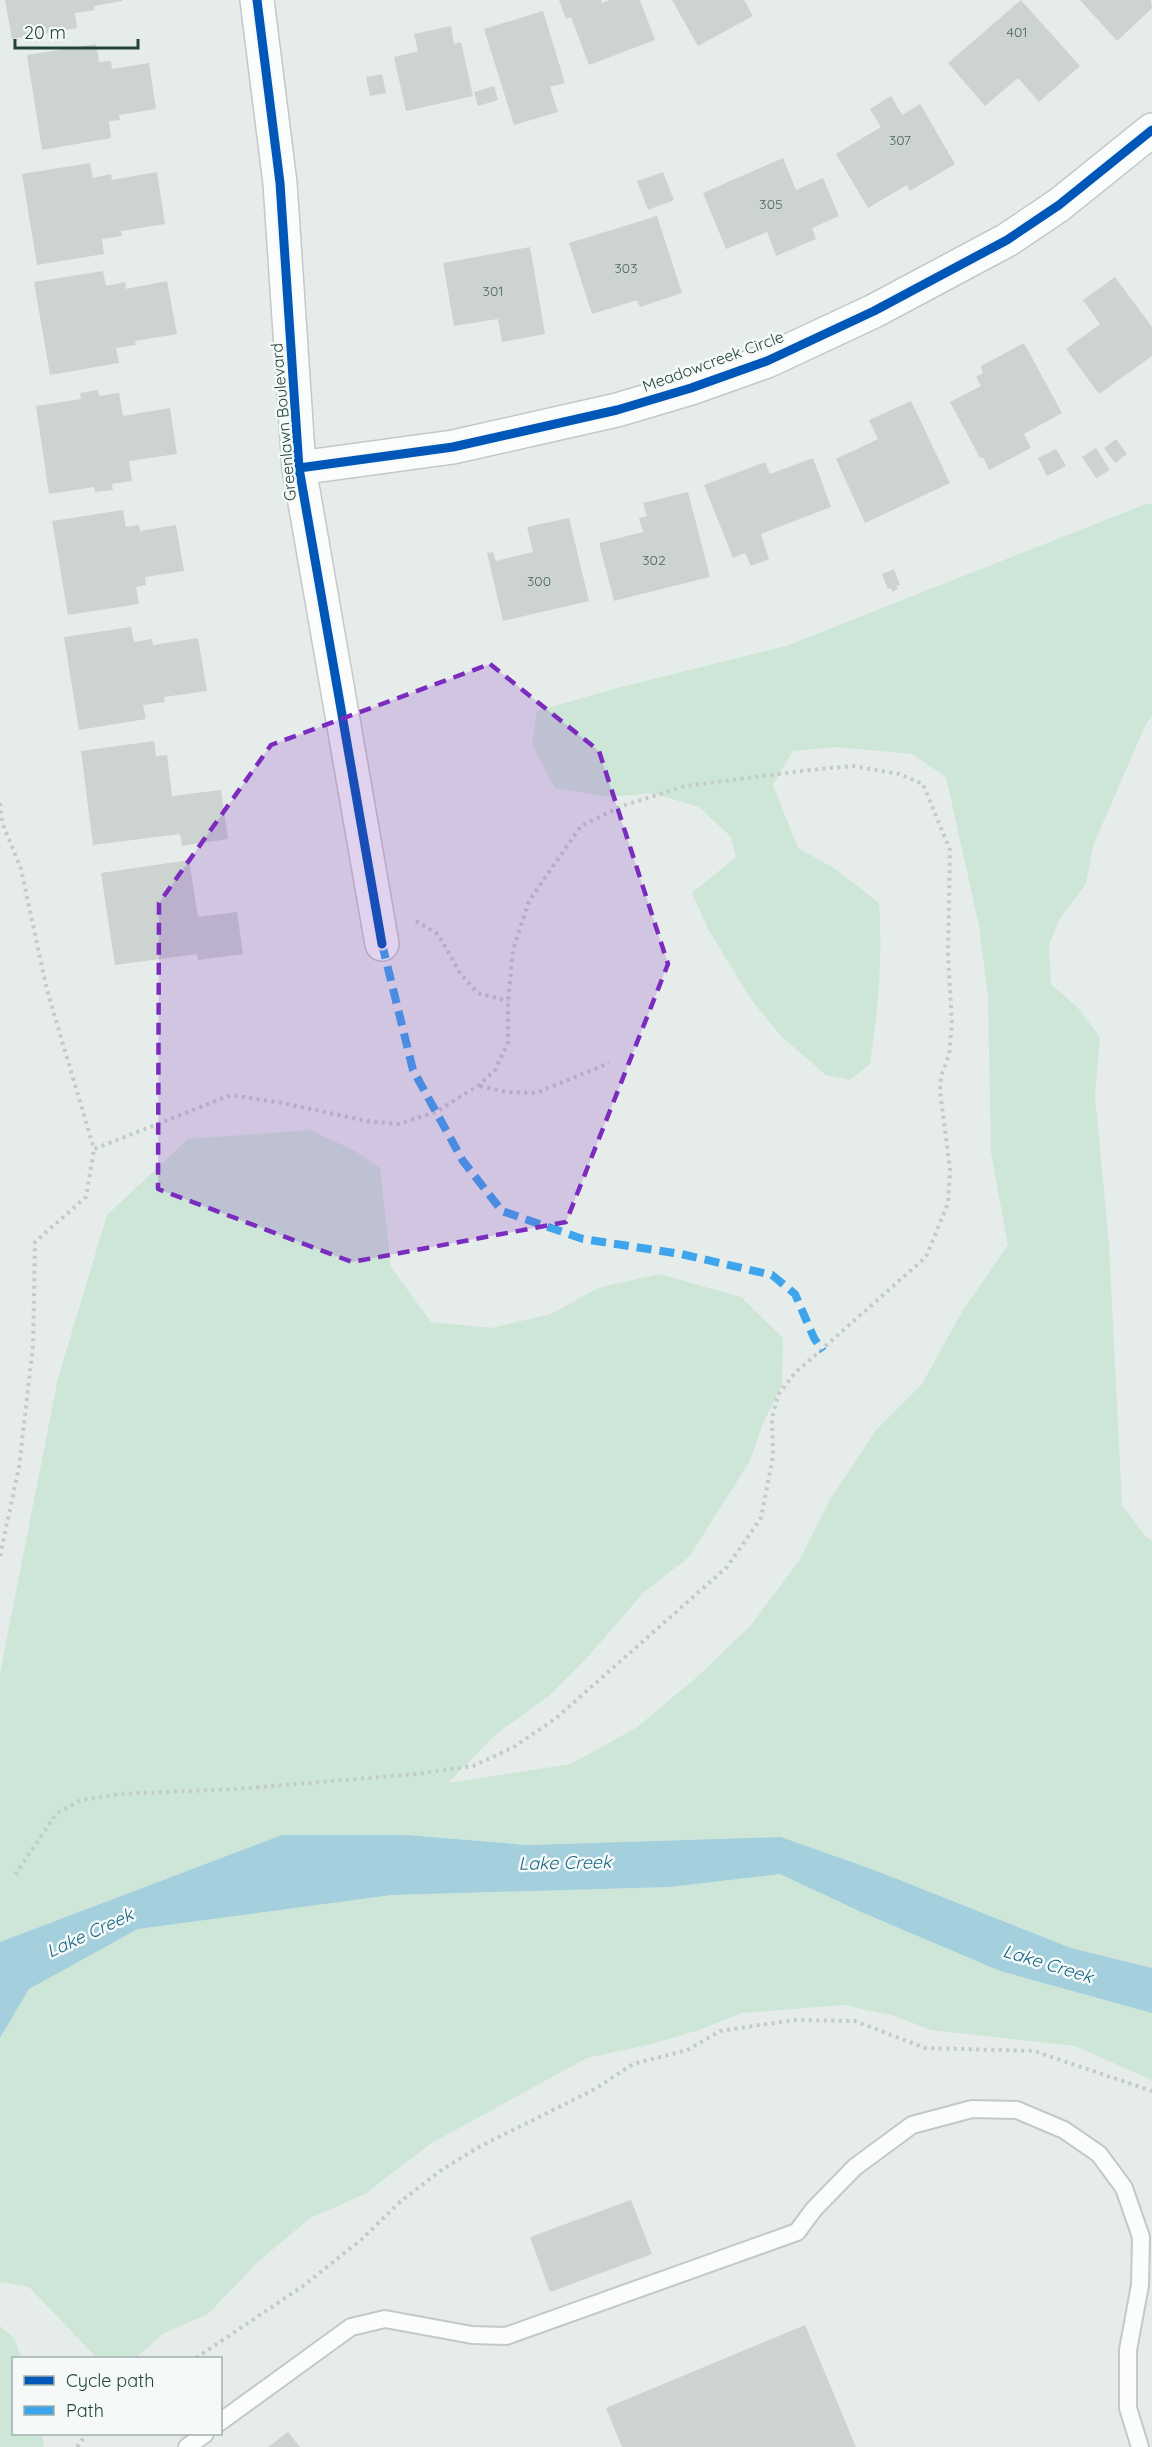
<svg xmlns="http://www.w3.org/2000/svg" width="1152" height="2447" viewBox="0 0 1152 2447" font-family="Quicksand,sans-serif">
<rect width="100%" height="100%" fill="#e6ecea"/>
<path fill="#cee6d8" d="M1146 504H1152V715L1145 726 1093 846 1086 884 1060 918 1049 945 1051 984 1078 1008 1100 1037 1095 1095 1109 1244 1122 1505 1146 1537 1152 1541V1968L1071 1948 877 1871 781 1837 527 1845 407 1835H282L0 1942V1673L58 1378 107 1215 188 1139 310 1130 355 1151 380 1168 391 1267 431 1322 491 1328 551 1314 598 1288 659 1274 741 1297 783 1338 782 1386 763 1423 750 1461 689 1557 643 1593 584 1661 549 1696 496 1734 448 1783 571 1764 637 1727 697 1677 751 1625 799 1561 830 1500 876 1430 922 1384 963 1310 1008 1245 991 1153 988 998 979 926 946 777 912 754 835 747 793 751 773 785 798 848 834 868 879 903C883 959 878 1009 870 1064L850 1080 826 1075 782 1037 752 1001 708 929 692 893 736 857 731 837 699 807 652 793 610 797 555 788 532 744 537 711 617 688 786 646Z
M780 1874 861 1912 1000 1971 1152 2013V2080L1075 2046 931 2030 895 2016 844 2005 742 2013 699 2030 648 2045 587 2058 430 2144 365 2194 310 2218 258 2262 208 2314 164 2333 136 2358H97L29 2287 0 2282V2038L29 1989 138 1929 392 1895 670 1887Z
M0 2326 15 2339 21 2358H14V2434H42L44 2447H0Z"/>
<path fill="#a4cfdd" d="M282 1835H407L527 1845 781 1837 877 1871 1071 1948 1152 1968V2013L1000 1971 861 1912 780 1874 670 1887 392 1895 138 1929 29 1989 0 2038V1942Z"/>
<path fill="#ccd3d1" d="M5 0H122V1L94 6 95 10 75 13 77 28 12 39Z
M559 0H601L602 3 610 0H640L655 40 589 65 571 17 566 19Z
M672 0H744L753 16 698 46Z
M1021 0 1080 66 1039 102 1018 78 985 106 948 63Z
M1080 0H1151L1152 8 1117 41Z
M543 11 565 83 550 87 558 112 514 125 484 29Z
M451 26 454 44 461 42 473 96 406 111 394 57 418 51 414 34Z
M96 44 99 62 111 61 112 69 149 63 156 109 119 115 120 120 109 121 111 138 42 150 27 55Z
M382 74 386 93 370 96 366 77Z
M494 86 498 100 478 106 474 92Z
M891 96 902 115 920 104 955 164 910 191 907 185 868 208 836 154 881 127 870 109Z
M783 158 796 190 823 178 839 216 812 228 816 239 776 256 767 232 726 249 703 193Z
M90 163 93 178 111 174 112 180 157 172 165 224 121 231 122 236 102 239 104 254 37 265 22 174Z
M663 172 674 200 648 210 637 181Z
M657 216 682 293 640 307 637 300 592 314 569 243Z
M530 247 545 334 502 342 498 319 454 326 443 263Z
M103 271 106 286 125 282 126 289 167 281 177 334 135 341 136 345 116 348 119 363 50 375 34 282Z
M1115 277 1152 327V356L1099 394 1066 349 1100 324 1083 300Z
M1024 343 1062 413 1024 434 1031 448 989 470 983 457 980 458 950 402 981 386 976 377 983 373 981 366Z
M98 390 99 396 119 393 123 416 170 408 177 454 129 461 132 481 112 484 113 490 95 492 94 487 49 494 36 406 81 399 80 393Z
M911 401 950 483 865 523 836 459 878 439 869 420Z
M1116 439 1127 454 1115 463 1104 448Z
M1096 448 1110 470 1096 478 1082 457Z
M1056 449 1066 466 1047 476 1038 458Z
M813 458 831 507 761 534 769 559 751 566 745 553 733 558 704 485 765 462 770 474Z
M688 492 710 577 614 601 599 543 643 532 639 518 647 516 643 503Z
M123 510 126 527 139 525 140 531 176 525 184 571 145 577 146 585 136 587 139 604 68 615 52 521Z
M569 518 589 601 503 621 487 553 493 552 496 561 533 552 527 527Z
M894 569 900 585 896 586 898 589 892 592 891 588 888 589 882 574Z
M131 627 134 642 152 639 153 645 198 638 207 691 164 697 165 702 143 705 146 719 79 730 64 637Z
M154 741 156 756 167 755 172 796 221 790 228 839 182 846 180 834 93 845 81 751Z
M189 860 198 917 237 912 243 954 198 960 197 954 115 965 101 873Z
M631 2200 652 2254 550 2292 530 2237Z
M805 2325 856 2447H622L606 2408Z
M288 2432 300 2447H268Z"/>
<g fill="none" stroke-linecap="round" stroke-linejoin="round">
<defs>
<path id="lane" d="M220 2422 351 2327 385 2319 472 2335 506 2336 797 2232 814 2209 855 2167 912 2125 972 2109 1017 2110 1064 2130 1099 2154 1124 2188 1141 2237 1140 2285 1128 2350V2408L1140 2447
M187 2447 205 2434"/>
<path id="street" d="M382 944 299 468 453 447 617 410 691 388 767 361 874 311 1007 240 1059 205 1152 130"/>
<path id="secondary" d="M257 0 280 183 299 468"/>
</defs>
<use href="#lane" stroke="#c3c9c7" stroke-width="20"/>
<use href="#street" stroke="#c3c9c7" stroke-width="36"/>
<use href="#secondary" stroke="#c1cac7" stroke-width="36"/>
<path stroke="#c2cbca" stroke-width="4" stroke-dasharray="3 4.5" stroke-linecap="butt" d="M0 803 2 822 21 869 47 990 94 1149 231 1095 282 1103 367 1121 398 1124 436 1112 479 1085 495 1070 508 1042V1001L513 950 529 901 581 826 622 806 685 786 810 770 852 766 899 774 923 784 950 850 948 956 952 1024 949 1055 941 1076 940 1091 950 1169 948 1203 926 1257 795 1373 778 1395 772 1418 773 1456 761 1518 727 1567 555 1719 512 1748 473 1766 416 1774 236 1789 120 1794 81 1800 56 1814 15 1875
M416 921 438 934 460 973 478 993 508 1001
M480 1086 506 1092 536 1093 609 1063
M0 1556 19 1467 33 1346 35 1242 86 1197 94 1149
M196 2358 303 2286 362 2239 400 2202 440 2171 477 2148 595 2089 633 2064 687 2050 720 2031 794 2020 855 2021 925 2048 1034 2051 1152 2091
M77 2447 87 2434"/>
<use href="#lane" stroke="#fbfcfc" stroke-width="16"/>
<use href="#street" stroke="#fbfcfc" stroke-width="33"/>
<use href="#secondary" stroke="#fbfcfc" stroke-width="33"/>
<path stroke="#3ea4ec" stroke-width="8" stroke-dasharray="15 8" stroke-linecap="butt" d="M382 944 413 1070 463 1161 502 1211 583 1239 681 1254 772 1275 795 1294 814 1338 823 1351"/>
<defs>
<path id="cycleway" d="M257 0 280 183 299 468 382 944
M299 468 453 447 617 410 691 388 767 361 874 311 1007 240 1059 205 1152 130"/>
</defs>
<use href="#cycleway" stroke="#f5faf8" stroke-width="13"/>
<use href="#cycleway" stroke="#0057b8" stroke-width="9"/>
</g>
<path fill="#7b2cbf" fill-opacity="0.2" stroke="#7b2cbf" stroke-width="4.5" stroke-dasharray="12 8" stroke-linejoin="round" d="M490 664 599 751 668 964 566 1222 352 1262 158 1189 159 903 271 745Z"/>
<g text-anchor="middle" stroke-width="5" stroke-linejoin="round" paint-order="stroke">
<g font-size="14" fill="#4d6763">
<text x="1017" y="37">401</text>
<text x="900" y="145">307</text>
<text x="771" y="209">305</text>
<text x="626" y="273">303</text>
<text x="493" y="296">301</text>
<text x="654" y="565">302</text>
<text x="539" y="586">300</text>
</g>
<g font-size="16" fill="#21423d" stroke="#f5faf8">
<text transform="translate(713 361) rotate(-20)" y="6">Meadowcreek Circle</text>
<text transform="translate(283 422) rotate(-95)" y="6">Greenlawn Boulevard</text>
</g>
<g font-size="18" font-style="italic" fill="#146585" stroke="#f5faf8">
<text transform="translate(565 1863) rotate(-1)" y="6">Lake Creek</text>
<text transform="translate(90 1933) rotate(-25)" y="6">Lake Creek</text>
<text transform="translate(1048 1964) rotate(17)" y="6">Lake Creek</text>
</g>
</g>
<rect x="12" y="2357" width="210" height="78" fill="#f5faf8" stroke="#a0b0ad" stroke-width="1.5"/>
<rect x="24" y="2376" width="30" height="9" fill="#0057b8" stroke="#a0b0ad" stroke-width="1.5"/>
<text x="66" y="2387" font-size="18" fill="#21423d">Cycle path</text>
<rect x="24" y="2406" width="30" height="9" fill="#3ea4ec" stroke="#a0b0ad" stroke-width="1.5"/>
<text x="66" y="2417" font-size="18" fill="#21423d">Path</text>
<path d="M15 39v9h123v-9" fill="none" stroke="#21423d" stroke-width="3"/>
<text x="24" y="39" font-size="18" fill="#21423d" stroke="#f5faf8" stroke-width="4.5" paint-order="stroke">20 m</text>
</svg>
